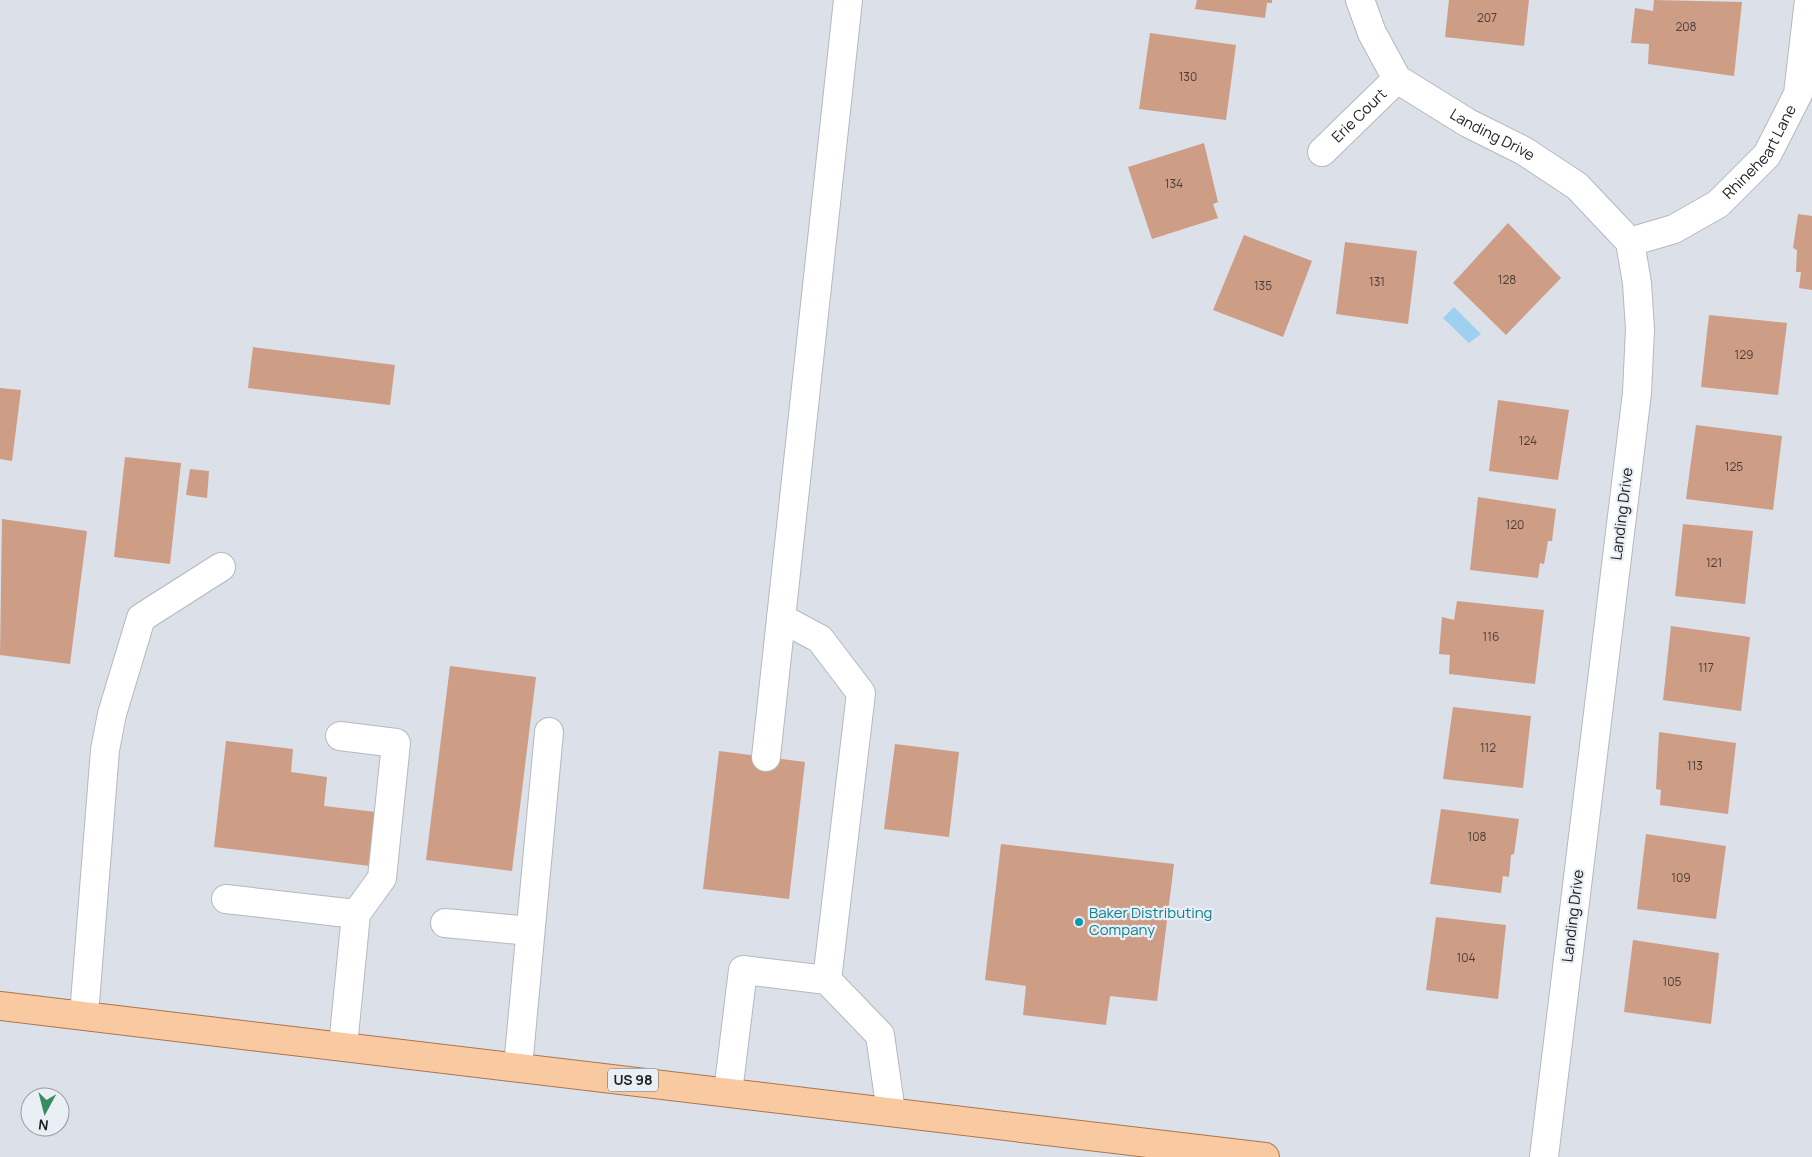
<svg xmlns="http://www.w3.org/2000/svg" width="1812" height="1157" viewBox="0 0 1812 1157" font-family="Manrope,sans-serif">
<rect width="100%" height="100%" fill="#dce0e8"/>
<path fill="#9ed0ef" d="M1454 307 1481 334 1469 343 1443 318Z"/>
<path fill="#ce9d85" d="M1197 0H1272V3H1267L1265 18 1195 9Z
M1449 0H1529L1524 46 1445 37Z
M1654 0 1742 2 1734 76 1648 64 1649 44 1631 43 1635 8 1653 11Z
M1150 33 1236 45 1226 120 1139 109Z
M1204 143 1218 202 1213 204 1218 218 1152 239 1128 167Z
M1798 214 1812 216V290L1799 288 1801 272H1796L1797 250 1793 248Z
M1508 223 1561 278 1506 335 1453 283Z
M1244 235 1312 261 1283 337 1213 310Z
M1345 242 1417 251 1408 324 1336 314Z
M1709 315 1787 323 1778 395 1701 387Z
M253 347 395 365 390 405 248 388Z
M0 388 21 390 12 461 0 459Z
M1498 400 1569 410 1558 480 1489 471Z
M1696 425 1782 436 1773 510 1686 499Z
M125 457 181 463 170 564 114 557Z
M190 469 209 471 207 498 186 495Z
M1478 497 1556 509 1552 541H1548L1544 564 1540 563 1538 578 1470 570Z
M2 519 87 531 70 664 0 655Z
M1683 524 1753 531 1745 604 1675 596Z
M1457 601 1544 610 1535 684 1449 674 1450 655 1439 654 1442 617 1454 620Z
M1671 626 1750 637 1741 711 1663 700Z
M450 666 536 677 512 871 426 860Z
M1453 707 1531 716 1523 788 1443 779Z
M1659 732 1736 743 1728 814 1660 805 1661 790 1656 789Z
M226 741 293 749 291 772 327 777 324 806 376 812 370 866 214 847Z
M895 744 959 752 949 837 884 829Z
M719 751 805 762 789 899 703 889Z
M1441 809 1519 819 1514 854 1511 855 1509 877 1503 876 1501 893 1430 884Z
M1646 834 1726 846 1716 919 1637 909Z
M1001 844 1174 864 1157 1001 1110 996 1106 1025 1023 1015 1026 986 985 980Z
M1436 917 1506 925 1498 999 1426 990Z
M1633 940 1719 953 1711 1024 1624 1012Z"/>
<g fill="none" stroke-linecap="round" stroke-linejoin="round">
<defs>
<g id="minor">
<path id="s1" d="M1360 0 1372 33 1397 79 1468 123 1524 151 1577 186 1630 242 1637 283 1640 329 1637 393 1544 1157"/>
<path id="s2" d="M1322 152 1397 79"/>
<path id="s3" d="M1630 242 1674 229 1718 204 1767 155 1798 94 1809 0"/>
<path d="M781 618 820 639 861 693 827 980"/>
<path d="M340 736 396 743 382 878 356 914 343 1046"/>
<path d="M766 757 848 0"/>
<path d="M226 899 356 914"/>
<path d="M445 923 530 931"/>
<path d="M84 1015 105 750 112 714 141 618 221 567"/>
<path d="M518 1067 549 732"/>
<path d="M728 1092 743 970 827 980 880 1035 891 1112"/>
</g>
<path id="major" d="M0 1006 1265 1157"/>
</defs>
<use href="#minor" stroke="#b4b8bf" stroke-width="30"/>
<use href="#major" stroke="#a9764d" stroke-width="30"/>
<use href="#minor" stroke="#fff" stroke-width="28"/>
<use href="#major" stroke="#f9c9a2" stroke-width="28"/>
</g>
<circle fill="#0f9aa8" stroke="#eaeef5" stroke-width="2" cx="1079" cy="922" r="5"/>
<g text-anchor="middle" stroke-width="4.5" stroke-linejoin="round" paint-order="stroke">
<g font-size="12" fill="#493e3a">
<text x="1487" y="22">207</text>
<text x="1686" y="31">208</text>
<text x="1188" y="81">130</text>
<text x="1174" y="188">134</text>
<text x="1507" y="284">128</text>
<text x="1377" y="286">131</text>
<text x="1263" y="290">135</text>
<text x="1744" y="359">129</text>
<text x="1528" y="445">124</text>
<text x="1734" y="471">125</text>
<text x="1515" y="529">120</text>
<text x="1714" y="567">121</text>
<text x="1491" y="641">116</text>
<text x="1706" y="672">117</text>
<text x="1488" y="752">112</text>
<text x="1695" y="770">113</text>
<text x="1477" y="841">108</text>
<text x="1681" y="882">109</text>
<text x="1466" y="962">104</text>
<text x="1672" y="986">105</text>
</g>
<rect fill="#eaeef5" stroke="#5a5d61" stroke-width="1" x="608" y="1068.5" width="50" height="23" rx="4"/>
<g font-size="14" font-weight="bold" fill="#1d1f21">
<text x="633" y="1085">US 98</text>
</g>
<g font-size="15" fill="#1d1f21" stroke="#eaeef5">
<text dy="5" stroke="none"><textPath href="#s2" startOffset="52">Erie Court</textPath></text>
<text dy="5" stroke="none"><textPath href="#s1" startOffset="198">Landing Drive</textPath></text>
<text dy="5" stroke="none"><textPath href="#s3" startOffset="164">Rhineheart Lane</textPath></text>
<text transform="translate(1622 514) rotate(-83)" y="5">Landing Drive</text>
<text transform="translate(1573 916) rotate(-83)" y="5">Landing Drive</text>
</g>
<g font-size="15" fill="#0d838f" stroke="#eaeef5" text-anchor="start">
<text x="1089" y="918">Baker Distributing<tspan x="1089" dy="17">Company</tspan></text>
</g>
</g>
<g transform="translate(45 1112) rotate(187)"><circle r="24" fill="#eaeef5" stroke="#989ba0"/>
<path d="M0-4L9 19L0 12L-9 19Z" fill="#388c5f"/>
<text y="-8" font-size="14" font-weight="bold" text-anchor="middle" fill="#1d1f21">N</text>
</g>
</svg>
